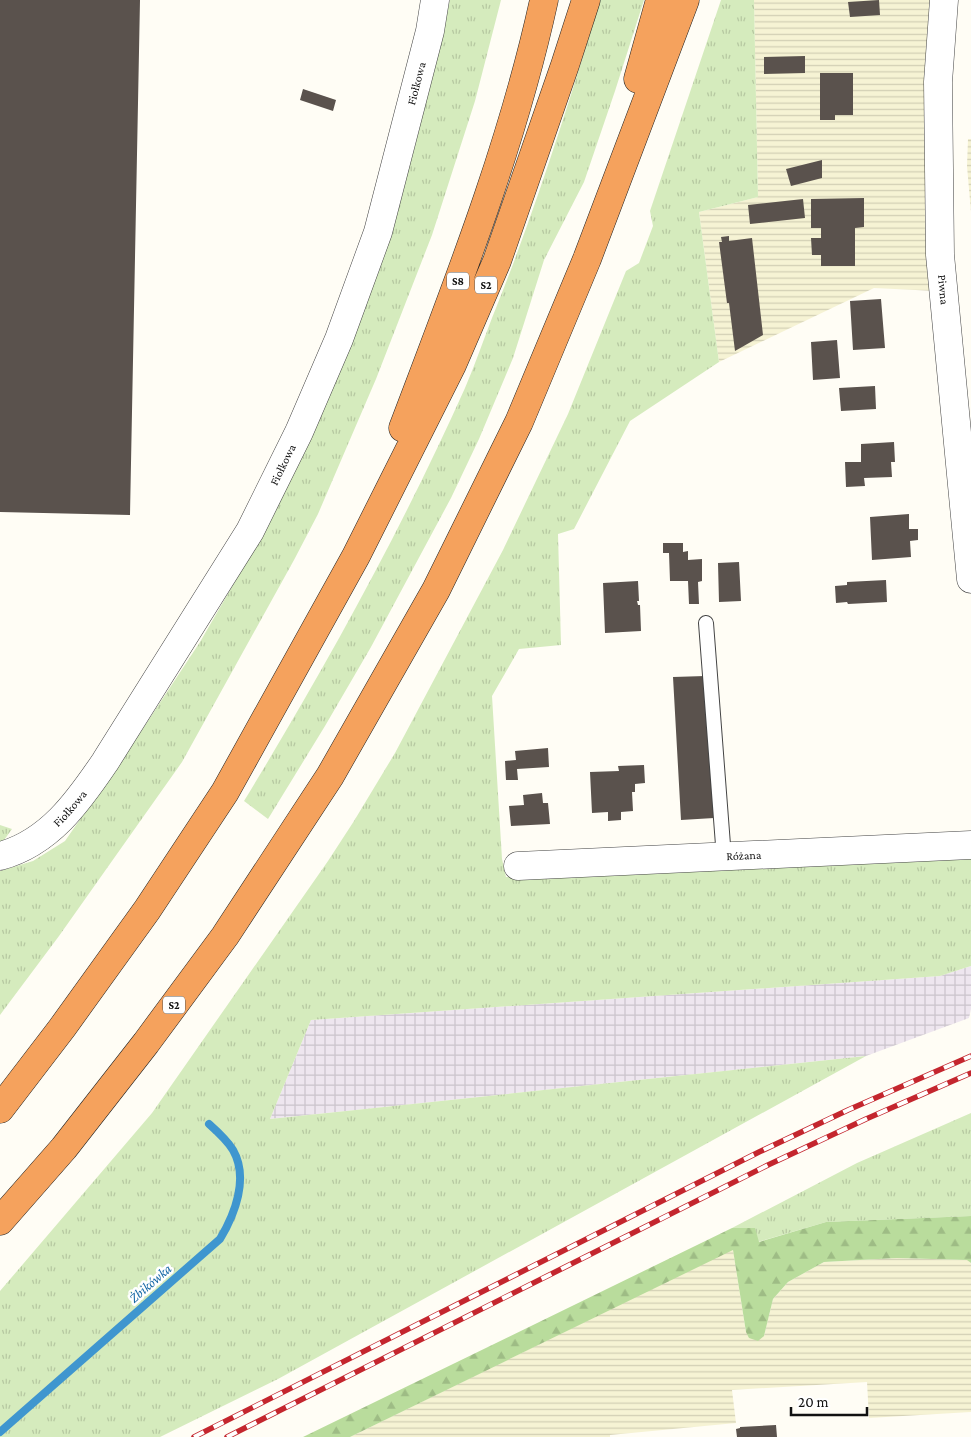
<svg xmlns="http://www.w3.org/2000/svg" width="971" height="1437" viewBox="0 0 971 1437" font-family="'Crimson Pro',serif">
<defs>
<pattern id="industrial-grid" width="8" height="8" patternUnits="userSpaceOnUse" patternTransform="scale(1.25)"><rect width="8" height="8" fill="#eee6ef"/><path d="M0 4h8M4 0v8" fill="none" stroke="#cbc4cc"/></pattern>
<pattern id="farmland-rules" width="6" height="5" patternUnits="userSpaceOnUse" patternTransform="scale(1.25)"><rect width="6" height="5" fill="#f6f3d4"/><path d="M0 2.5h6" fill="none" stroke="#d2cfb5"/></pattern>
<pattern id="grass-tufts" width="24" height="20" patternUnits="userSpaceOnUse" patternTransform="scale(1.25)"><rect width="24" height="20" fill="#d5ebbd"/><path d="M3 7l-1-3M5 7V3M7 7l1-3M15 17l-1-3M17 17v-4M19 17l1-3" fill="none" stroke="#b6c8a1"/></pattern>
<pattern id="forest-firs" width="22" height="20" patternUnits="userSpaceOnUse" patternTransform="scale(1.25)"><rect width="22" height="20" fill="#b9dc9c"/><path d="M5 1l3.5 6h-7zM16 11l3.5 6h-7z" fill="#9ebc85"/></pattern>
</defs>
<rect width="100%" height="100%" fill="#fffdf5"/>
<path fill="url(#industrial-grid)" d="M971 966V1009L969 1018 866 1056 270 1119 311 1020 940 976Z"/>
<path fill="url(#farmland-rules)" d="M754 0H936V291L874 288 719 362 699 212 758 197Z
M968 139H971V212L967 166Z
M733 1249 746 1332 764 1336 773 1299 788 1282 824 1262 897 1258 968 1260 971 1263V1412L869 1418 867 1382 732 1390 736 1423 610 1435V1437H350Z"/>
<path fill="url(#grass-tufts)" d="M450 0H501L475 101 432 235 376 379 318 514 294 560 182 762 59 936 0 1015V871L33 861 65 841 138 736 200 642 259 540 391 229 415 146Z
M600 0H644L615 91 584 182 544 260 513 358 479 439 451 498 371 647 325 726 268 819 244 801C325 668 401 531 465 388 475 365 483 341 492 318 534 214 568 107 600 0Z
M721 0H754L758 197 699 212 719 362 630 421 574 529 558 534 561 645 519 649 492 696 502 859 506 877 971 858V966L940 976 311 1020 270 1119 866 1056 278 1379 160 1437H0V1291L152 1113 328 861 354 821 395 753 503 550 568 414 626 271 639 263 653 226 650 211Z
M0 825 12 829 2 843H0Z
M971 1113V1216L826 1222 758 1242 732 1228 857 1163Z"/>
<path fill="url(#forest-firs)" d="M971 1216V1263L967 1260 897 1258 824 1262 788 1282 773 1299 764 1336 758 1341 749 1338 746 1332 733 1250 350 1437H303L732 1228H755L759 1242 826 1222Z"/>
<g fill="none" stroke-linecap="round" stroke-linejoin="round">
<path stroke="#3f96cf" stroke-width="8" d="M0 1432 220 1239C235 1214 249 1178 233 1150 227 1140 218 1132 209 1124"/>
</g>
<path fill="#5a524d" d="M0 0H140L130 515 0 512Z
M879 0 880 15 850 17 848 2Z
M805 56V73L764 74V57Z
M820 73H853V115H835V120H820Z
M303 89 336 100 333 111 300 100Z
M822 160V178L791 186 786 169Z
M864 198V227L855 228V266H821V255H812L811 238H821V228H811V199Z
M803 199 805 218 750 224 748 205Z
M729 236V241L752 238 763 335 735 351 729 303H727L719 242H722L721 237Z
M881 299 885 348 853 350 850 301Z
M837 340 840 378 813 380 811 342Z
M875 386 876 409 841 411 839 388Z
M894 442 895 462H891L892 477 864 478 865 486 846 487 845 462H861V444Z
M909 514V529H918V540L910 541 911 557 872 560 870 517Z
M663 543H683V552L688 551V560L702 559V581L698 582 699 604H689L688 581H670L669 553H663Z
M739 562 741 601 719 602 718 563Z
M886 580 887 602 848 604 847 602 836 603 835 586 847 585V582Z
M638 581 639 601H637L638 605H640L641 631 605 633 603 583Z
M705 676 714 818 681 820 673 677Z
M548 748 549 767 517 769 518 780H506L505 761 516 760 515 751Z
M644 765 645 783 635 784V792H632L633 811 621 812V820L608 821V812L592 813 590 772 619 771 618 766Z
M542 793 543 803H548L550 824 511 826 509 806 524 805 523 795Z
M776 1425 777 1437H737L736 1429 740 1428V1427Z"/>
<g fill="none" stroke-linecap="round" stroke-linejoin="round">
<defs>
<path id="lane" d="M706 623 724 858"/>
<g id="street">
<path id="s1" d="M944 0 938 82 940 255 971 579"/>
<path id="s2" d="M0 856C49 843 78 802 105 762L250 531 299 432 339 339 378 232 430 31 435 0"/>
<path id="s3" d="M518 866 971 845"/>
</g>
<path id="highway" d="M638 79 660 0
M403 428C456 288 512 147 544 0
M0 1109 62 1028 147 910 225 792 356 556 452 365 497 261 565 65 586 0
M0 1221 64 1148 146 1043 225 936 330 776 436 590 519 422 587 259 685 0"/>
</defs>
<use href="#lane" stroke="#444" stroke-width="16"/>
<use href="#street" stroke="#444" stroke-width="29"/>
<use href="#highway" stroke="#222" stroke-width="29"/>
<use href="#lane" stroke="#fff" stroke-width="14"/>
<use href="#street" stroke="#fff" stroke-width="28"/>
<use href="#highway" stroke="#f5a25d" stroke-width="28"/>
<defs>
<path id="rail" d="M194 1437 759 1152 848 1110 971 1056
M227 1437 768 1165 866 1119 971 1073"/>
</defs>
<use href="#rail" stroke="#c4262e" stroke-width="5.5"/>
<use href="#rail" stroke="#fff" stroke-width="4" stroke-dasharray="11" stroke-linecap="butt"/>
</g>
<g text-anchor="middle" stroke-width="5" stroke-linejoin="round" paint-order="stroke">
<g fill="#fff" stroke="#585858" stroke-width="1">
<rect x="447" y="272.5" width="22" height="17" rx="4"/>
<rect x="475" y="276.5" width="22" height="17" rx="4"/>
<rect x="163" y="996.5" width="22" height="17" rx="4"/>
</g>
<g font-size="11" font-weight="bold" fill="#111">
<text x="458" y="285">S8</text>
<text x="486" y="289">S2</text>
<text x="174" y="1009">S2</text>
</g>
<g font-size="12" fill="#111" stroke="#fff">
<text dy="4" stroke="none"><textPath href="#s2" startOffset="896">Fiołkowa</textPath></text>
<text dy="4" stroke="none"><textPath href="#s1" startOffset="290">Piwna</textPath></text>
<text dy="4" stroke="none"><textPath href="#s2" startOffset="491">Fiołkowa</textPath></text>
<text dy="4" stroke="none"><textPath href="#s2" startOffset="86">Fiołkowa</textPath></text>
<text dy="4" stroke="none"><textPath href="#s3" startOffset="226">Różana</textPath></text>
</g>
<g font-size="14" font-style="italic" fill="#1768a6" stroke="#fff">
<text transform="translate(150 1283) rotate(-41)" y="5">Żbikówka</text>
</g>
</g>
<path d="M791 1407v8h76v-8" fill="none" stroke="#111111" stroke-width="2.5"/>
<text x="798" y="1407" font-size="15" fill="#111111" stroke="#ffffff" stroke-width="4" paint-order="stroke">20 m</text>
</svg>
